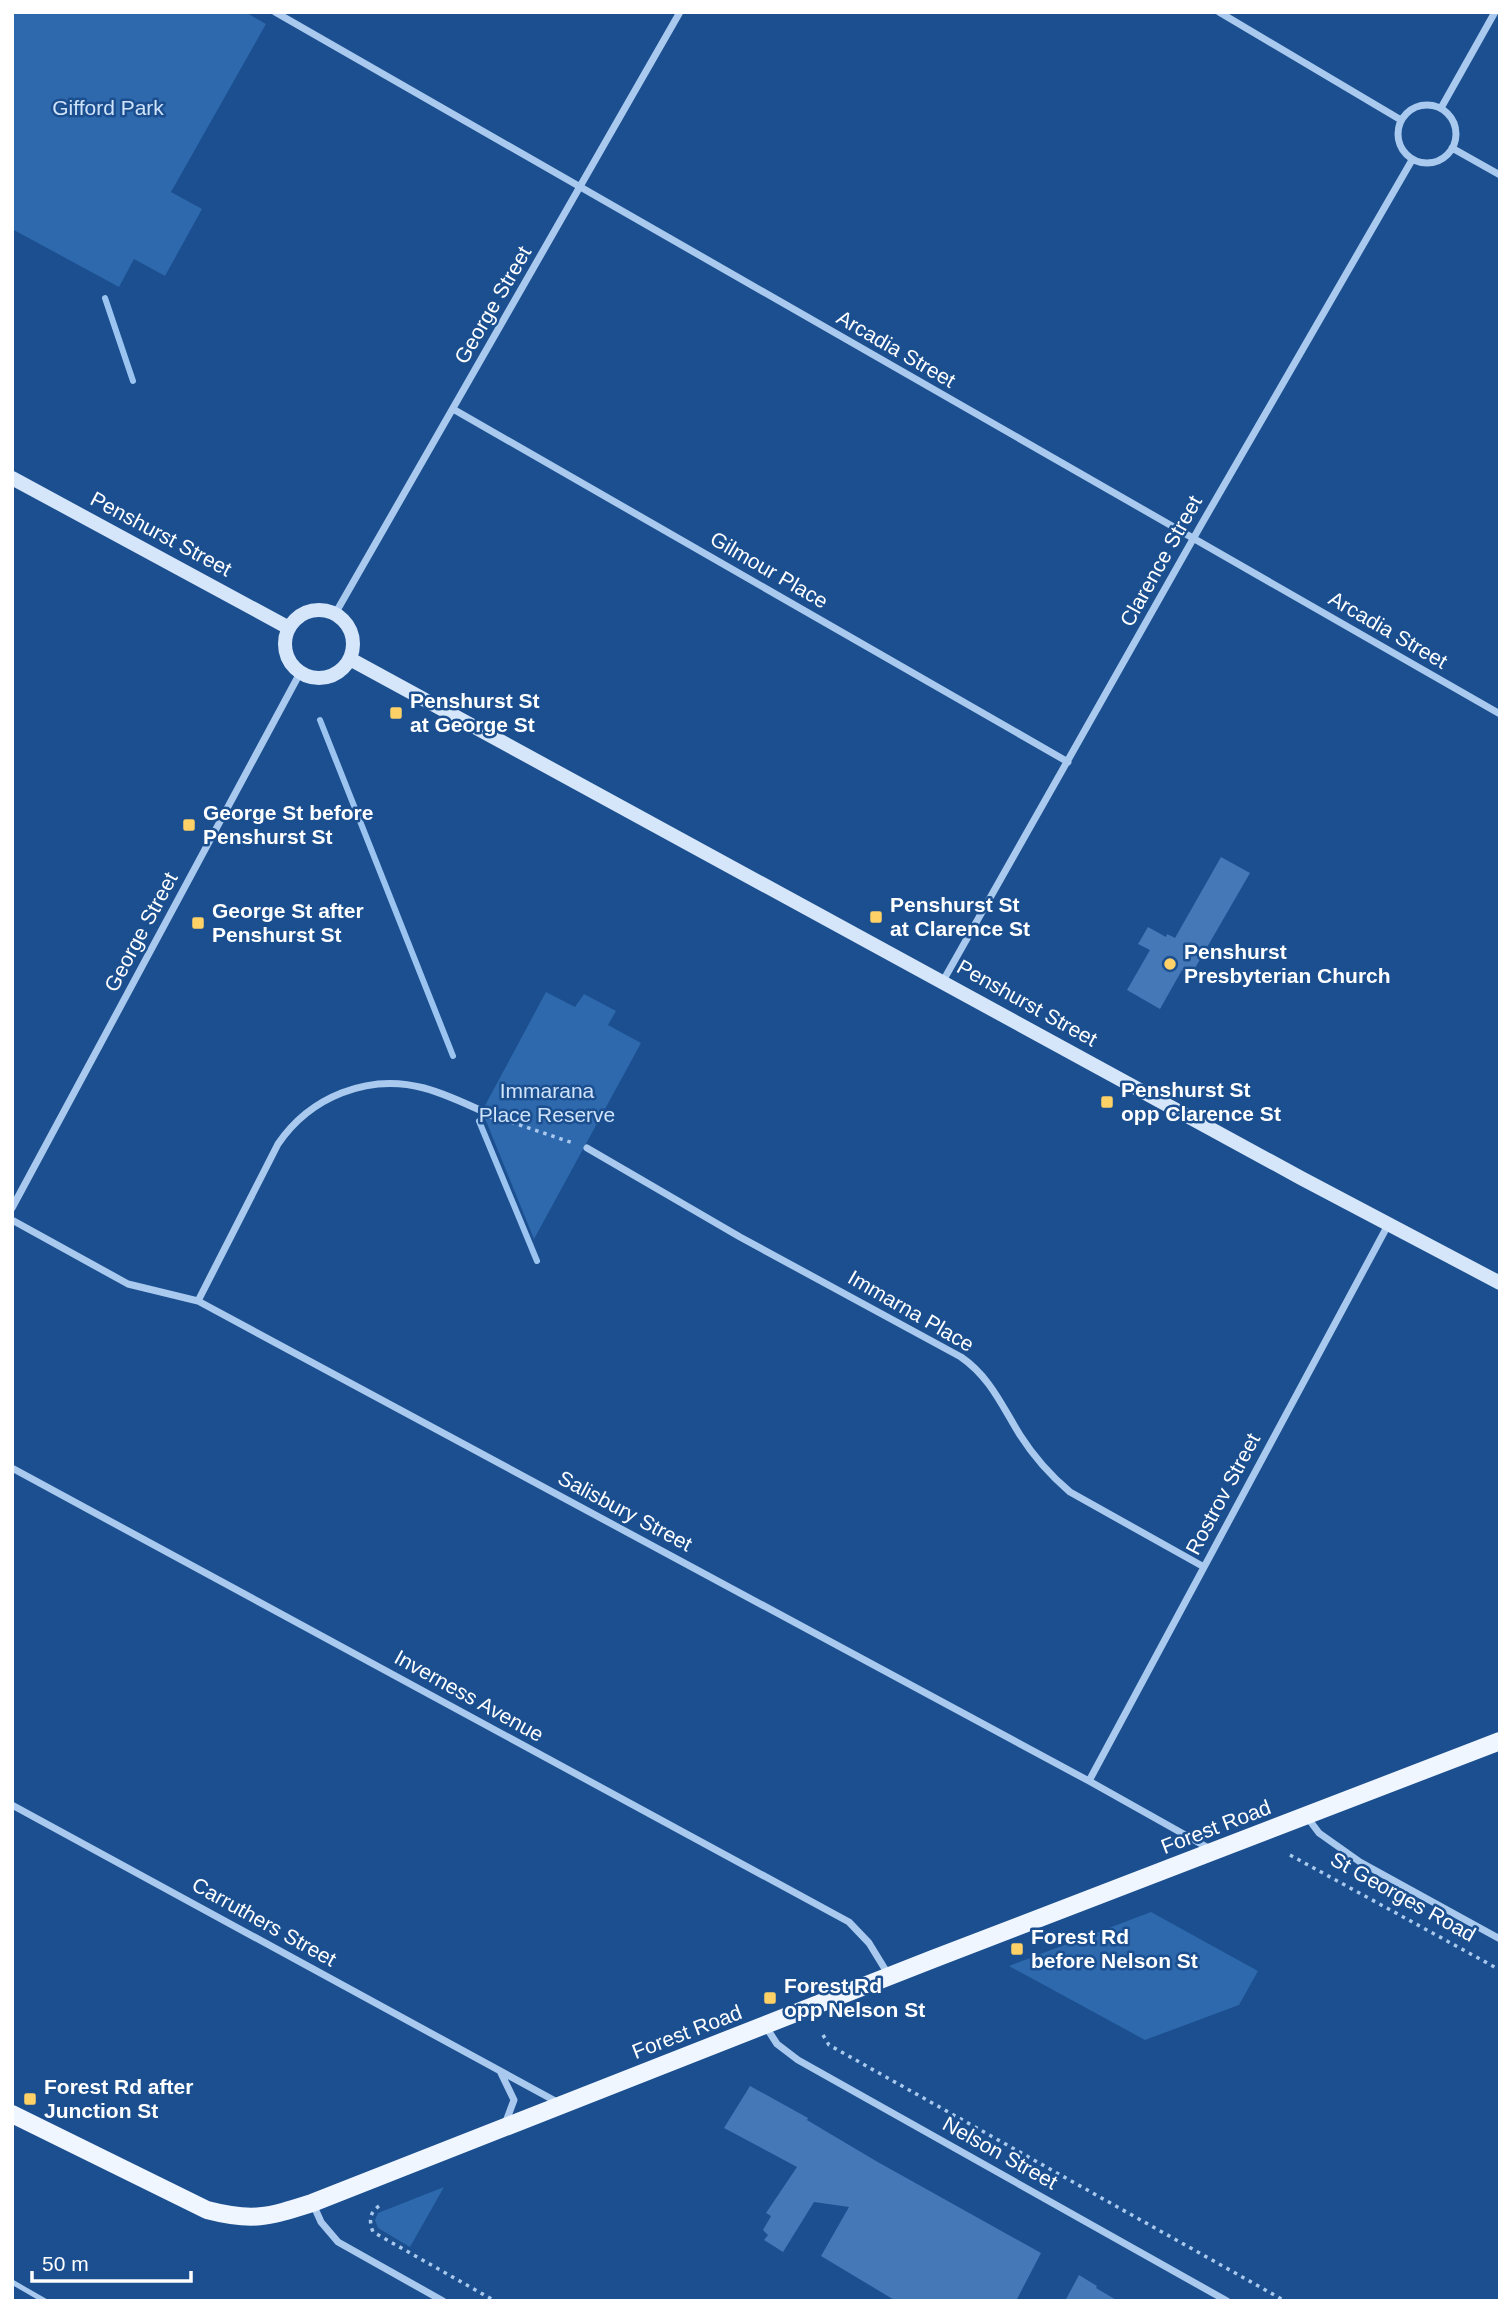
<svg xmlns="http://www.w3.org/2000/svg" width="1512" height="2313" viewBox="0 0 1512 2313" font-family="Arial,sans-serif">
<rect width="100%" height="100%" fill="#1b4f8f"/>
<path fill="#2e69ad" d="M12 12H245L266 24 171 192 202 209 165 276 134 259 119 287 12 229Z
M546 992 575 1007 584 994 616 1011 608 1025 641 1043 534 1239 482 1111Z
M1151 1912 1258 1971 1239 2005 1145 2040 1009 1966Z
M444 2187 410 2247 378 2228 375 2220 378 2213Z"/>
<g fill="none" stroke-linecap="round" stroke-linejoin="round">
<path stroke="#9cc4f0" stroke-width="6" d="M105 298 133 381
M320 720 453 1056
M479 1121 537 1261"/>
</g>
<path fill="#4478b7" d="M1221 857 1250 873 1191 975 1182 970 1160 1009 1127 990 1150 950 1138 944 1148 927 1166 937 1167 934 1175 938Z
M750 2086 808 2118 807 2120 876 2161 1041 2253 1016 2301H896L821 2256 849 2207 814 2202 783 2252 764 2240 768 2235 763 2230 771 2216 766 2213 797 2167 724 2128Z
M1079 2275 1097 2286 1096 2288 1118 2301H1065Z"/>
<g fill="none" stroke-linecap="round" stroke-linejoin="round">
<path stroke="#a9c9ee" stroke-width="3.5" stroke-dasharray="3.5 5" stroke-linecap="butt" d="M511 1122 573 1143
M1290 1855 1500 1970
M823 2035 829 2045 1285 2301
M379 2206C369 2213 369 2221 373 2232L495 2301"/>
<path stroke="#a9c9ee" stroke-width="5" d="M12 2282 45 2301"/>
<path stroke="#a9c9ee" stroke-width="7" d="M275 12 1500 714
M1219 12 1401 120
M1398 134a29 29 0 1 1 58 0a29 29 0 1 1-58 0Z
M1441 108 1495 12
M1452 148 1500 175
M453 409 1068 762
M335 614 680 12
M943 981 1201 525 1412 160
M587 1148 740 1237 961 1357C990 1377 1002 1406 1020 1435 1034 1457 1050 1475 1070 1492L1204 1567
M12 1208 300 673
M12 1220 128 1284 198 1301 1089 1781 1212 1850
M198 1301 278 1144C310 1097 368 1073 424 1088 450 1095 475 1108 499 1119
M12 1468 849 1922 869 1943 888 1974
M1089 1781 1388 1225
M12 1805 559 2103
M1307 1817 1319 1833 1360 1862 1500 1939
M766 2027 777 2044 798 2060 1227 2301
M500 2071 514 2100 505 2124
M313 2204 321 2222 338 2242 443 2301"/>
<path stroke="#d6e6fa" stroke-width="14" d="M12 478 289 628
M285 644a34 34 0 1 1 68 0a34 34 0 1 1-68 0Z
M350 659 1301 1178 1500 1283"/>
<path stroke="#f0f6ff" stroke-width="18" d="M12 2114 207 2210C253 2222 268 2217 312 2203L933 1959 1500 1741"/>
</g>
<g fill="#ffd166" stroke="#1b4f8f" stroke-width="2.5">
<rect x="389" y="706" width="14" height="14" rx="3.5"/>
<rect x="182" y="818" width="14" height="14" rx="3.5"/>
<rect x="869" y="910" width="14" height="14" rx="3.5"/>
<rect x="191" y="916" width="14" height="14" rx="3.5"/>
<circle cx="1170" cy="964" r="7"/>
<rect x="1100" y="1095" width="14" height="14" rx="3.5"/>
<rect x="1010" y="1942" width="14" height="14" rx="3.5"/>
<rect x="763" y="1991" width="14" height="14" rx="3.5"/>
<rect x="23" y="2092" width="14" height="14" rx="3.5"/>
</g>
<g text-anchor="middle" stroke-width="5" stroke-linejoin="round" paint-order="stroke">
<g font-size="21" fill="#cfe3fa" stroke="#1b4f8f">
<text x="108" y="115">Gifford Park</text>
<text x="547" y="1098">Immarana<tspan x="547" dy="24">Place Reserve</tspan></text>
</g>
<g font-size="21" fill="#fff" stroke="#1b4f8f">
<text transform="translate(493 305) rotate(-60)" y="7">George Street</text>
<text transform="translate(896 349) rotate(30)" y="7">Arcadia Street</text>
<text transform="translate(161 534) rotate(28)" y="7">Penshurst Street</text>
<text transform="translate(1161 561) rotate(-61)" y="7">Clarence Street</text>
<text transform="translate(769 570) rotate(30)" y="7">Gilmour Place</text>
<text transform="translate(1388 630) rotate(30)" y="7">Arcadia Street</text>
<text transform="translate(141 932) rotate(-62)" y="7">George Street</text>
<text transform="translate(1027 1003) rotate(29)" y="7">Penshurst Street</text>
<text transform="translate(911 1311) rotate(30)" y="7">Immarna Place</text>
<text transform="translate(1223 1494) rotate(-62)" y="7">Rostrov Street</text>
<text transform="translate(625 1511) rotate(28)" y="7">Salisbury Street</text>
<text transform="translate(469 1696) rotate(29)" y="7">Inverness Avenue</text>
<text transform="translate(1216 1827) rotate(-21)" y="7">Forest Road</text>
<text transform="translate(1403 1897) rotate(29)" y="7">St Georges Road</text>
<text transform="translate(264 1922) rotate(29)" y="7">Carruthers Street</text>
<text transform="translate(687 2032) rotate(-21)" y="7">Forest Road</text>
<text transform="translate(1000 2153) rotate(29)" y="7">Nelson Street</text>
</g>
<g font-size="21" font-weight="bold" fill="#fff" stroke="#1b4f8f" text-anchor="start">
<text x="410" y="708">Penshurst St<tspan x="410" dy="24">at George St</tspan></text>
<text x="203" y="820">George St before<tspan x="203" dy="24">Penshurst St</tspan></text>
<text x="890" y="912">Penshurst St<tspan x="890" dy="24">at Clarence St</tspan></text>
<text x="212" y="918">George St after<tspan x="212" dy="24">Penshurst St</tspan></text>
<text x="1184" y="959">Penshurst<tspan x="1184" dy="24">Presbyterian Church</tspan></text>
<text x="1121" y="1097">Penshurst St<tspan x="1121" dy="24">opp Clarence St</tspan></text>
<text x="1031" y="1944">Forest Rd<tspan x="1031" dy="24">before Nelson St</tspan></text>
<text x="784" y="1993">Forest Rd<tspan x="784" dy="24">opp Nelson St</tspan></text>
<text x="44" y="2094">Forest Rd after<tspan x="44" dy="24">Junction St</tspan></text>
</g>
</g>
<rect width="1512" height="2313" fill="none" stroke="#ffffff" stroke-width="28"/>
<path d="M32 2271v10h159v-10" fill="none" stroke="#ffffff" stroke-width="3.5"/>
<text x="42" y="2271" font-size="21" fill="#ffffff" stroke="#1b4f8f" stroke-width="5" paint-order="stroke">50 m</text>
</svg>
